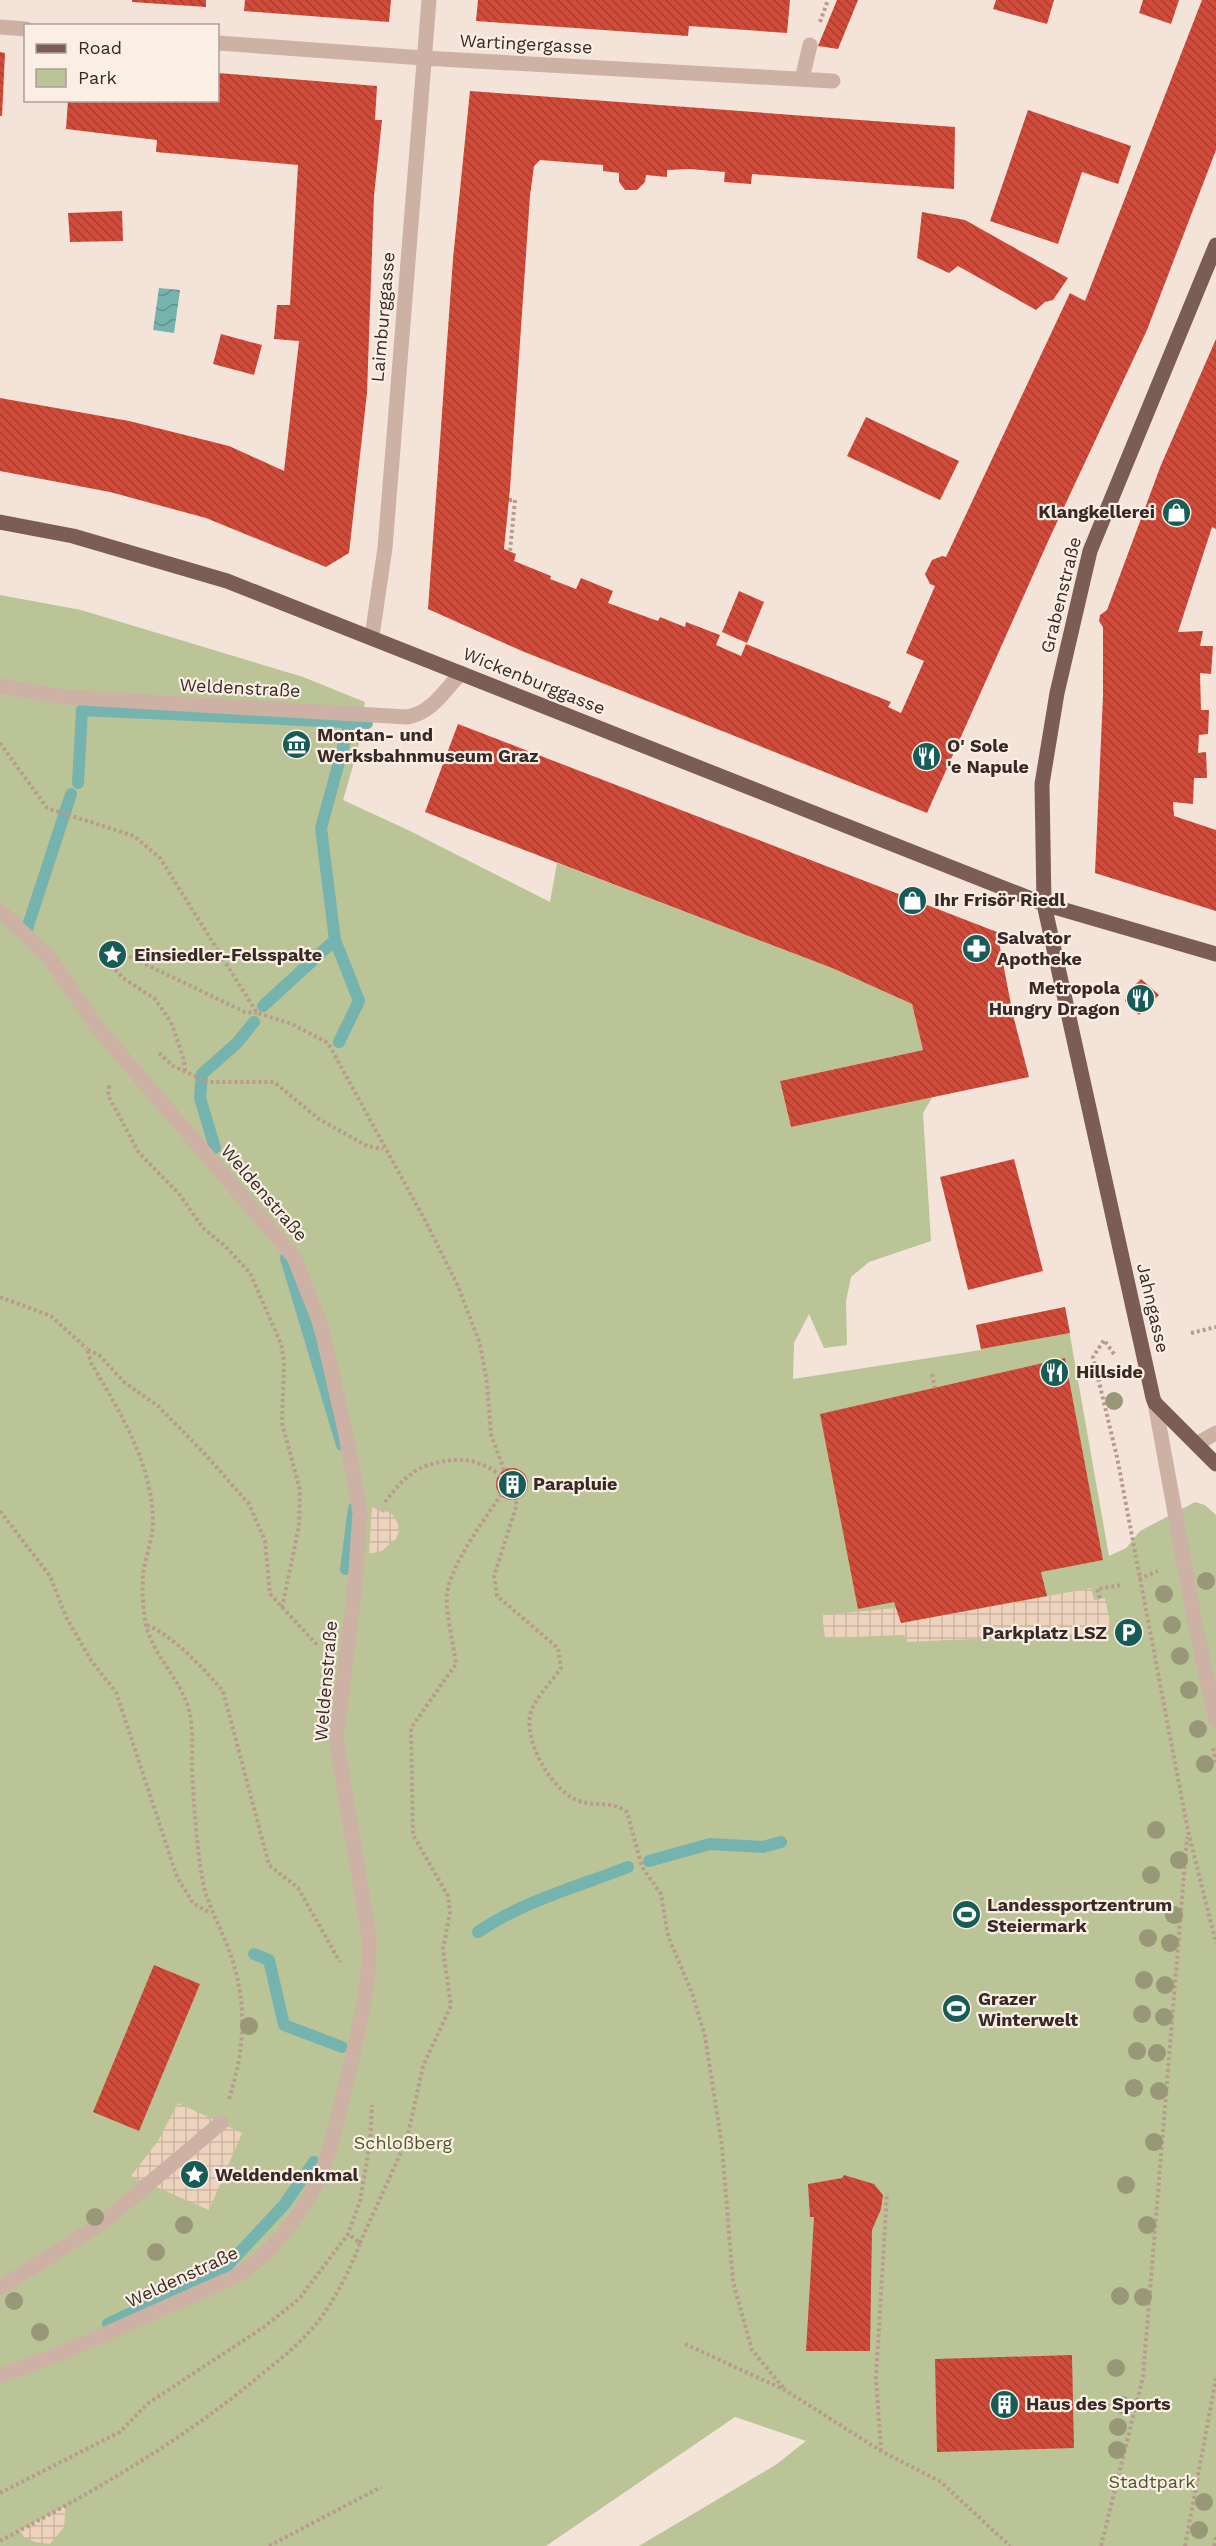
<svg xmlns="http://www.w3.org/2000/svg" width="1216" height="2546" viewBox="0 0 1216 2546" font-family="'Work Sans',sans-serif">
<defs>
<pattern id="plaza-grid" width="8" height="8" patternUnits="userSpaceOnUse" patternTransform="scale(1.5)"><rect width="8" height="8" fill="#edd2be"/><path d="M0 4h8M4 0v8" fill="none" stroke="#ccb4a3"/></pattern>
<pattern id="water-waves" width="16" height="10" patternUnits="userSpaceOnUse" patternTransform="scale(1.5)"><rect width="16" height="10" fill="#75b3ae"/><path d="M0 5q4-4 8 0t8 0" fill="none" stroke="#61928d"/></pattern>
<pattern id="building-back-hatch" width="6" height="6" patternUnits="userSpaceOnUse" patternTransform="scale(1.5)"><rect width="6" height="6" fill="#d14b3a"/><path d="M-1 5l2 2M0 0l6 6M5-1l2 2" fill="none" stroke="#aa3e31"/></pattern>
</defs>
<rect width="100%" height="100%" fill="#f4e3d9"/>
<path fill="#bbc497" d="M0 595 81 610 303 677 365 702 358 749 343 800 408 830 550 902 557 863 832 968 912 1004 923 1050 780 1081 791 1127 933 1096 923 1113 931 1241 869 1262 851 1277 846 1301 847 1345 824 1348 809 1314 794 1343 793 1379 981 1350 976 1325 1065 1307 1109 1556 1126 1548 1140 1531 1195 1502 1205 1505 1216 1515V2546H639L777 2464 806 2441 735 2417 546 2546H0Z"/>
<path fill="url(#plaza-grid)" d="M372 1507 384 1513 386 1511 392 1514 398 1524 399 1531 396 1539 382 1551 369 1554Z
M1091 1588 1094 1600 1105 1598 1111 1627 1083 1634 907 1642 904 1635 825 1638 822 1615 896 1608 902 1623Z
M178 2103 242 2133 209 2210 131 2176 158 2141Z
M66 2506 64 2527 50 2544 35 2542 24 2537 20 2530Z"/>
<path fill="url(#water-waves)" d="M159 288 180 290 174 333 153 330Z"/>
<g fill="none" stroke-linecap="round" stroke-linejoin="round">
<path stroke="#75b3ae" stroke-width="12" d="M78 783 82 710 367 723
M27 929 71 794
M335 940 359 1001 339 1042
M263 1006 335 940 321 828 350 722
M215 1148 200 1098 202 1074 237 1043 254 1022
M286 1258 342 1445
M346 1569 354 1508
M649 1861 710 1844 763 1847 781 1842
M478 1932C523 1901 577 1887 628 1867
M254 1954 269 1960 284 2025 342 2047
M108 2324 226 2267 284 2205 314 2162"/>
</g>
<path fill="url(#building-back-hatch)" d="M132 0H206V7L132 2Z
M245 0H391L389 22 244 11Z
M478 0H790L787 33 689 26 688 36 476 21Z
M837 0H858L838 49 818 46Z
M996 0H1054L1047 24 993 9Z
M1143 0H1179L1171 24 1139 13Z
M1202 0H1216V150L1147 330 1050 537 927 813 522 651 428 609 453 259 470 91 955 127 954 189 752 174 751 184 724 182 725 172 690 169 667 170V177L646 175 645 182 637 190H625L619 182V173L603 171V165L540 160 534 166 530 196 510 489 504 549 516 554 514 561 551 576 550 579 576 589 581 578 613 591 608 603 658 621 660 617 685 627 686 622 720 635 716 645 741 656 746 644 891 702 888 707 901 713 924 661 906 653 935 586 930 584 925 574 932 560 942 556 946 557 1070 293 1085 301Z
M0 52 5 53 2 116H0Z
M218 73 377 86 375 120H382L374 196 367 393 349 553 326 567 206 518 110 492 0 471V398L129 421 229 446 284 471 299 341 274 339 277 305H290L298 165 156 152 157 140 66 129 68 100H218Z
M1028 110 1131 146 1118 184 1082 172 1058 244 990 221Z
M122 211 123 241 70 242 68 213Z
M922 212 965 220 1068 278 1053 300 1045 302 1036 310 958 266 949 273 917 258Z
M221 334 262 345 254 375 213 364Z
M1216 339V529L1212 527 1178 632 1203 631 1200 646H1213L1211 674 1200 673 1201 710H1209L1208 734 1199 735 1198 753 1206 752 1207 778H1194L1193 804 1173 802 1174 816 1216 830V911L1095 873 1103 696V627L1099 621 1100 615 1107 610 1161 465Z
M866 417 959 461 940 500 847 456Z
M739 591 764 602 747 643 722 632Z
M458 724 997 932 1013 1015 1029 1077 791 1127 780 1081 923 1050 912 1004 832 968 425 812Z
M1141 979 1159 995 1139 1015 1125 1001 1128 992Z
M1014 1159 1043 1271 968 1290 940 1177Z
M1065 1307 1070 1333 981 1349 976 1325Z
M1065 1358 1103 1560 1041 1572 1047 1596 901 1623 894 1602 858 1609 820 1414Z
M496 1484a16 16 0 1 1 32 0a16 16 0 1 1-32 0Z
M154 1965 200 1984 139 2131 93 2112Z
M844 2175 874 2184 883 2195 881 2209 872 2230 870 2351H806L814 2217H810L808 2184 842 2178Z
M1072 2355 1074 2448 937 2452 935 2359Z"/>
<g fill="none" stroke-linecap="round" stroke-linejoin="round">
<path stroke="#b99b8e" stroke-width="4" stroke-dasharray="3 3" stroke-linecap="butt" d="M820 22 828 0
M509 500H515L510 551
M0 743 47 808 134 836 160 858 257 1013 292 1024 328 1043 427 1224 458 1286 480 1344 487 1383 491 1435 517 1504 494 1576 497 1596 558 1648 561 1668C552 1681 538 1695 532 1709 520 1737 552 1792 579 1801 596 1807 610 1800 627 1812L642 1867 661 1894 668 1936 692 1993 705 2036 722 2146 733 2282 752 2350 785 2390
M159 1053 173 1066 208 1082H274L319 1119 367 1146 383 1149
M185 1071 184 1060 171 1022 155 999 123 978 104 957 108 952 124 954 245 1012 257 1013
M110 1088 109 1087 108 1095 139 1153 180 1195 203 1228 225 1246 250 1273 281 1344 284 1361 282 1423 300 1490 299 1526 282 1608
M0 1297 51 1316 87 1349
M1191 1333 1216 1327
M1114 1354 1104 1340 1093 1357 1117 1457 1188 1831 1216 1943
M932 1374 935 1388
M385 1502C395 1489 408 1473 423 1467 456 1455 484 1457 508 1483
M0 1511 50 1576 67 1619 92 1662 116 1692 177 1877 193 1903 210 1913
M1139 1579 1158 1571
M1100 1598 1097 1589 1122 1585
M147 1625C176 1638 202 1667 223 1691L269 1865 298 1888 340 1962
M1213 1748 1216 1762
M229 2099C246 2046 248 1998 227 1945 218 1922 206 1902 202 1877 196 1841 194 1805 192 1769 192 1751 193 1731 190 1714 183 1681 154 1658 146 1625 143 1611 142 1590 143 1576 145 1557 154 1536 153 1518 151 1462 119 1410 91 1363L87 1349 100 1356 124 1382 158 1406 204 1453 249 1504 265 1541 270 1594 319 1647
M360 2243 407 2139 423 2066 451 2006 443 1949 450 1913 448 1896 413 1835 411 1728 456 1664C454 1648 445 1609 447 1594 450 1564 491 1510 508 1485
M685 2344 785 2390 881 2451 941 2482 1010 2546
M881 2451 876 2378 887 2193
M0 2493 120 2432 147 2404 264 2327 299 2299 348 2234 360 2201 370 2143 372 2105
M0 2541C89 2494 179 2443 257 2378 278 2361 300 2344 317 2323 335 2299 350 2271 360 2243L348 2234
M269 2546 381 2487
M1101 2546 1143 2377 1187 1837
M1185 2546 1216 2378
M1214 2546 1216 2537"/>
<path stroke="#cdb1a4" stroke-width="15" d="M0 27 26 29
M218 43 423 58 833 81
M802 79 810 45
M372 636 385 548 429 0
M0 686 64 697 407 717C431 714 445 690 461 673
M0 911 49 957 97 1027 294 1257 321 1326 345 1430 360 1512 355 1585 336 1739 369 1936C371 1982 360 2023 350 2067 342 2099 336 2134 324 2165 308 2207 273 2255 234 2277L69 2350 0 2376
M1155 1403 1195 1623 1216 1721
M1196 1444 1216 1433
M0 2288 102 2223 221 2123"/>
<path stroke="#7b5d56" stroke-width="15" d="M1216 245 1090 551 1057 693 1042 784 1044 904 1153 1398 1155 1403 1216 1464
M0 522 73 536 227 581 1044 904 1216 954"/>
</g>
<g fill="#989778">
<circle cx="1114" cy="1401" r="9"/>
<circle cx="1206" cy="1581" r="9"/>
<circle cx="1164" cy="1594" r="9"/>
<circle cx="1172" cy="1625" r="9"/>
<circle cx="1180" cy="1656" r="9"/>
<circle cx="1189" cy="1690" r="9"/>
<circle cx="1198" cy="1729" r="9"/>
<circle cx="1205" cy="1764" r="9"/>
<circle cx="1156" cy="1830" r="9"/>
<circle cx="1179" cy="1860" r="9"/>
<circle cx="1151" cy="1875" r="9"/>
<circle cx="1174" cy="1915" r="9"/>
<circle cx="1148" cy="1938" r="9"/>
<circle cx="1170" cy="1943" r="9"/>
<circle cx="1144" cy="1980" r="9"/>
<circle cx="1165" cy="1985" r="9"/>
<circle cx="1142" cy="2014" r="9"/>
<circle cx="1164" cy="2017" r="9"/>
<circle cx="249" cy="2026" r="9"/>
<circle cx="1137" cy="2051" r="9"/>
<circle cx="1157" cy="2053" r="9"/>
<circle cx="1134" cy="2088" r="9"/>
<circle cx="1159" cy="2091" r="9"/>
<circle cx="1154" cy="2142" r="9"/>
<circle cx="1126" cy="2185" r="9"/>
<circle cx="95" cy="2217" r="9"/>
<circle cx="184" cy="2225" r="9"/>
<circle cx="1147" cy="2225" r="9"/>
<circle cx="156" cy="2252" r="9"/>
<circle cx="1120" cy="2296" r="9"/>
<circle cx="1143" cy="2297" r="9"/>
<circle cx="14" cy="2301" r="9"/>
<circle cx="40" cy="2332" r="9"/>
<circle cx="1116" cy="2368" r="9"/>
<circle cx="1122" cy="2405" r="9"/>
<circle cx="1118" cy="2427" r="9"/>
<circle cx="1117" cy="2450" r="9"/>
<circle cx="1204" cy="2502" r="9"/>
<circle cx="1199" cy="2530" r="9"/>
</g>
<defs>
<symbol id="shop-disc" viewBox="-11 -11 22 22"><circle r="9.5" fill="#185c58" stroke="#fbeee5"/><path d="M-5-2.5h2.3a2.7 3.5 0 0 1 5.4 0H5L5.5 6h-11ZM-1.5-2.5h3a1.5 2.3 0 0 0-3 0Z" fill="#fff"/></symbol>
<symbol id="museum-disc" viewBox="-11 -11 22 22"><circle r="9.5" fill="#185c58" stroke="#fbeee5"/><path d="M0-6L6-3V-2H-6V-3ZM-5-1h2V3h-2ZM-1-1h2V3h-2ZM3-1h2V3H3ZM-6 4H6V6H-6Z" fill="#fff"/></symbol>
<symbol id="restaurant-disc" viewBox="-11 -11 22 22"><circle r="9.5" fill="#185c58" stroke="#fbeee5"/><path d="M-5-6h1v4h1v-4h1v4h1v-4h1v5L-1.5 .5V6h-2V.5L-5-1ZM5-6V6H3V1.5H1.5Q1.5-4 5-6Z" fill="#fff"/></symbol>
<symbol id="pharmacy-disc" viewBox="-11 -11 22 22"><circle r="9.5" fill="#185c58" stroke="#fbeee5"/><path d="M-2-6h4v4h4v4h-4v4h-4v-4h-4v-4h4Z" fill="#fff"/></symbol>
<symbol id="sight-disc" viewBox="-11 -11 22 22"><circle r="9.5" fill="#185c58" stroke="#fbeee5"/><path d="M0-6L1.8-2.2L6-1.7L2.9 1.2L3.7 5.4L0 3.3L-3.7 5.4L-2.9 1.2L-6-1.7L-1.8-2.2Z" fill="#fff"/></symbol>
<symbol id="building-disc" viewBox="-11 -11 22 22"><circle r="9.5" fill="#185c58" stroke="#fbeee5"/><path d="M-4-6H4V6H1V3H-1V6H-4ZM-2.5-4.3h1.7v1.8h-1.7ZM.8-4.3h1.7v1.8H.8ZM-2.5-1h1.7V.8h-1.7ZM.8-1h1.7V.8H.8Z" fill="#fff"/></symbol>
<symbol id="parking-disc" viewBox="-11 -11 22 22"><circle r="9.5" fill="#185c58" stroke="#fbeee5"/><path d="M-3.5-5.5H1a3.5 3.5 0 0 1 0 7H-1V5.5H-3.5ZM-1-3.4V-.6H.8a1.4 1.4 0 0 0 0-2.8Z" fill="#fff"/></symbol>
<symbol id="stadium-disc" viewBox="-11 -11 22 22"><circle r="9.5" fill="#185c58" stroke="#fbeee5"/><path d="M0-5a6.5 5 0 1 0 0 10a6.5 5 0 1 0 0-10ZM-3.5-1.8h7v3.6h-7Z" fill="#fff"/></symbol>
</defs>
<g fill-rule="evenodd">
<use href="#shop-disc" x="1160" y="496" width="33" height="33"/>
<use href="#museum-disc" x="280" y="728" width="33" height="33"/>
<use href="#restaurant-disc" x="910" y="740" width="33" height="33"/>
<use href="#shop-disc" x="896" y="884" width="33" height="33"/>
<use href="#pharmacy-disc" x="960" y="932" width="33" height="33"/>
<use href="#sight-disc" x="96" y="938" width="33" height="33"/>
<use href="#restaurant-disc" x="1124" y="982" width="33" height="33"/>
<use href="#restaurant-disc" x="1038" y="1356" width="33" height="33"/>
<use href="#building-disc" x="496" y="1468" width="33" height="33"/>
<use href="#parking-disc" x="1112" y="1616" width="33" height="33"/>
<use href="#stadium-disc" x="950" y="1898" width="33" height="33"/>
<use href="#stadium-disc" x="940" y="1992" width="33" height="33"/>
<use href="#sight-disc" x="178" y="2158" width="33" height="33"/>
<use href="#building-disc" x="988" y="2388" width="33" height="33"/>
</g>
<g text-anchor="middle" stroke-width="4.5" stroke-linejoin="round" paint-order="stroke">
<g font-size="18" fill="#372926" stroke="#fbeee5">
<text transform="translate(526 44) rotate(3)" y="6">Wartingergasse</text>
<text transform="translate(383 317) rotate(-85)" y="6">Laimburggasse</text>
<text transform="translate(1061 595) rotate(-76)" y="6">Grabenstraße</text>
<text transform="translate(534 681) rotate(22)" y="6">Wickenburggasse</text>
<text transform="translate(240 688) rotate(3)" y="6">Weldenstraße</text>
<text transform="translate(264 1193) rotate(49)" y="6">Weldenstraße</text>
<text transform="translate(1153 1308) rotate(77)" y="6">Jahngasse</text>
<text transform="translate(326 1681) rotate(-85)" y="6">Weldenstraße</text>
<text transform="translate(182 2277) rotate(-25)" y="6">Weldenstraße</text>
</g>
<g font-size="18" font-weight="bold" fill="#372926" stroke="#fbeee5" text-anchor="start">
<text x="1155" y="518" text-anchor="end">Klangkellerei</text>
<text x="317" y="741">Montan- und<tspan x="317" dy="21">Werksbahnmuseum Graz</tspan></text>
<text x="947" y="752">O' Sole<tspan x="947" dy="21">'e Napule</tspan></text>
<text x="934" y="906">Ihr Frisör Riedl</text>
<text x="997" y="944">Salvator<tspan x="997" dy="21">Apotheke</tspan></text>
<text x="134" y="961">Einsiedler-Felsspalte</text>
<text x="1120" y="994" text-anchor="end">Metropola<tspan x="1120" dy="21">Hungry Dragon</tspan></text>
<text x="1076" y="1378">Hillside</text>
<text x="533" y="1490">Parapluie</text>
<text x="1107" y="1639" text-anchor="end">Parkplatz LSZ</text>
<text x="987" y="1911">Landessportzentrum<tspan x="987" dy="21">Steiermark</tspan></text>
<text x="978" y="2005">Grazer<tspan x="978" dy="21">Winterwelt</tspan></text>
<text x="215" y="2181">Weldendenkmal</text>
<text x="1026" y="2410">Haus des Sports</text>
</g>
<g font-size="18" fill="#4c5828" stroke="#fbeee5">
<text x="403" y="2149">Schloßberg</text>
<text x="1152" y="2488">Stadtpark</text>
</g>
</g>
<rect x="24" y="24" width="195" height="78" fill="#fbeee5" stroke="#ad9f99" stroke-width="1.5"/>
<rect x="36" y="44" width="30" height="9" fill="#7b5d56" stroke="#ad9f99" stroke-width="1.5"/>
<text x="78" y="54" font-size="18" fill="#372926">Road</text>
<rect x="36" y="69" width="30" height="18" fill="#bbc497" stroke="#ad9f99" stroke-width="1.5"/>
<text x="78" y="84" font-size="18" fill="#372926">Park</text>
</svg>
